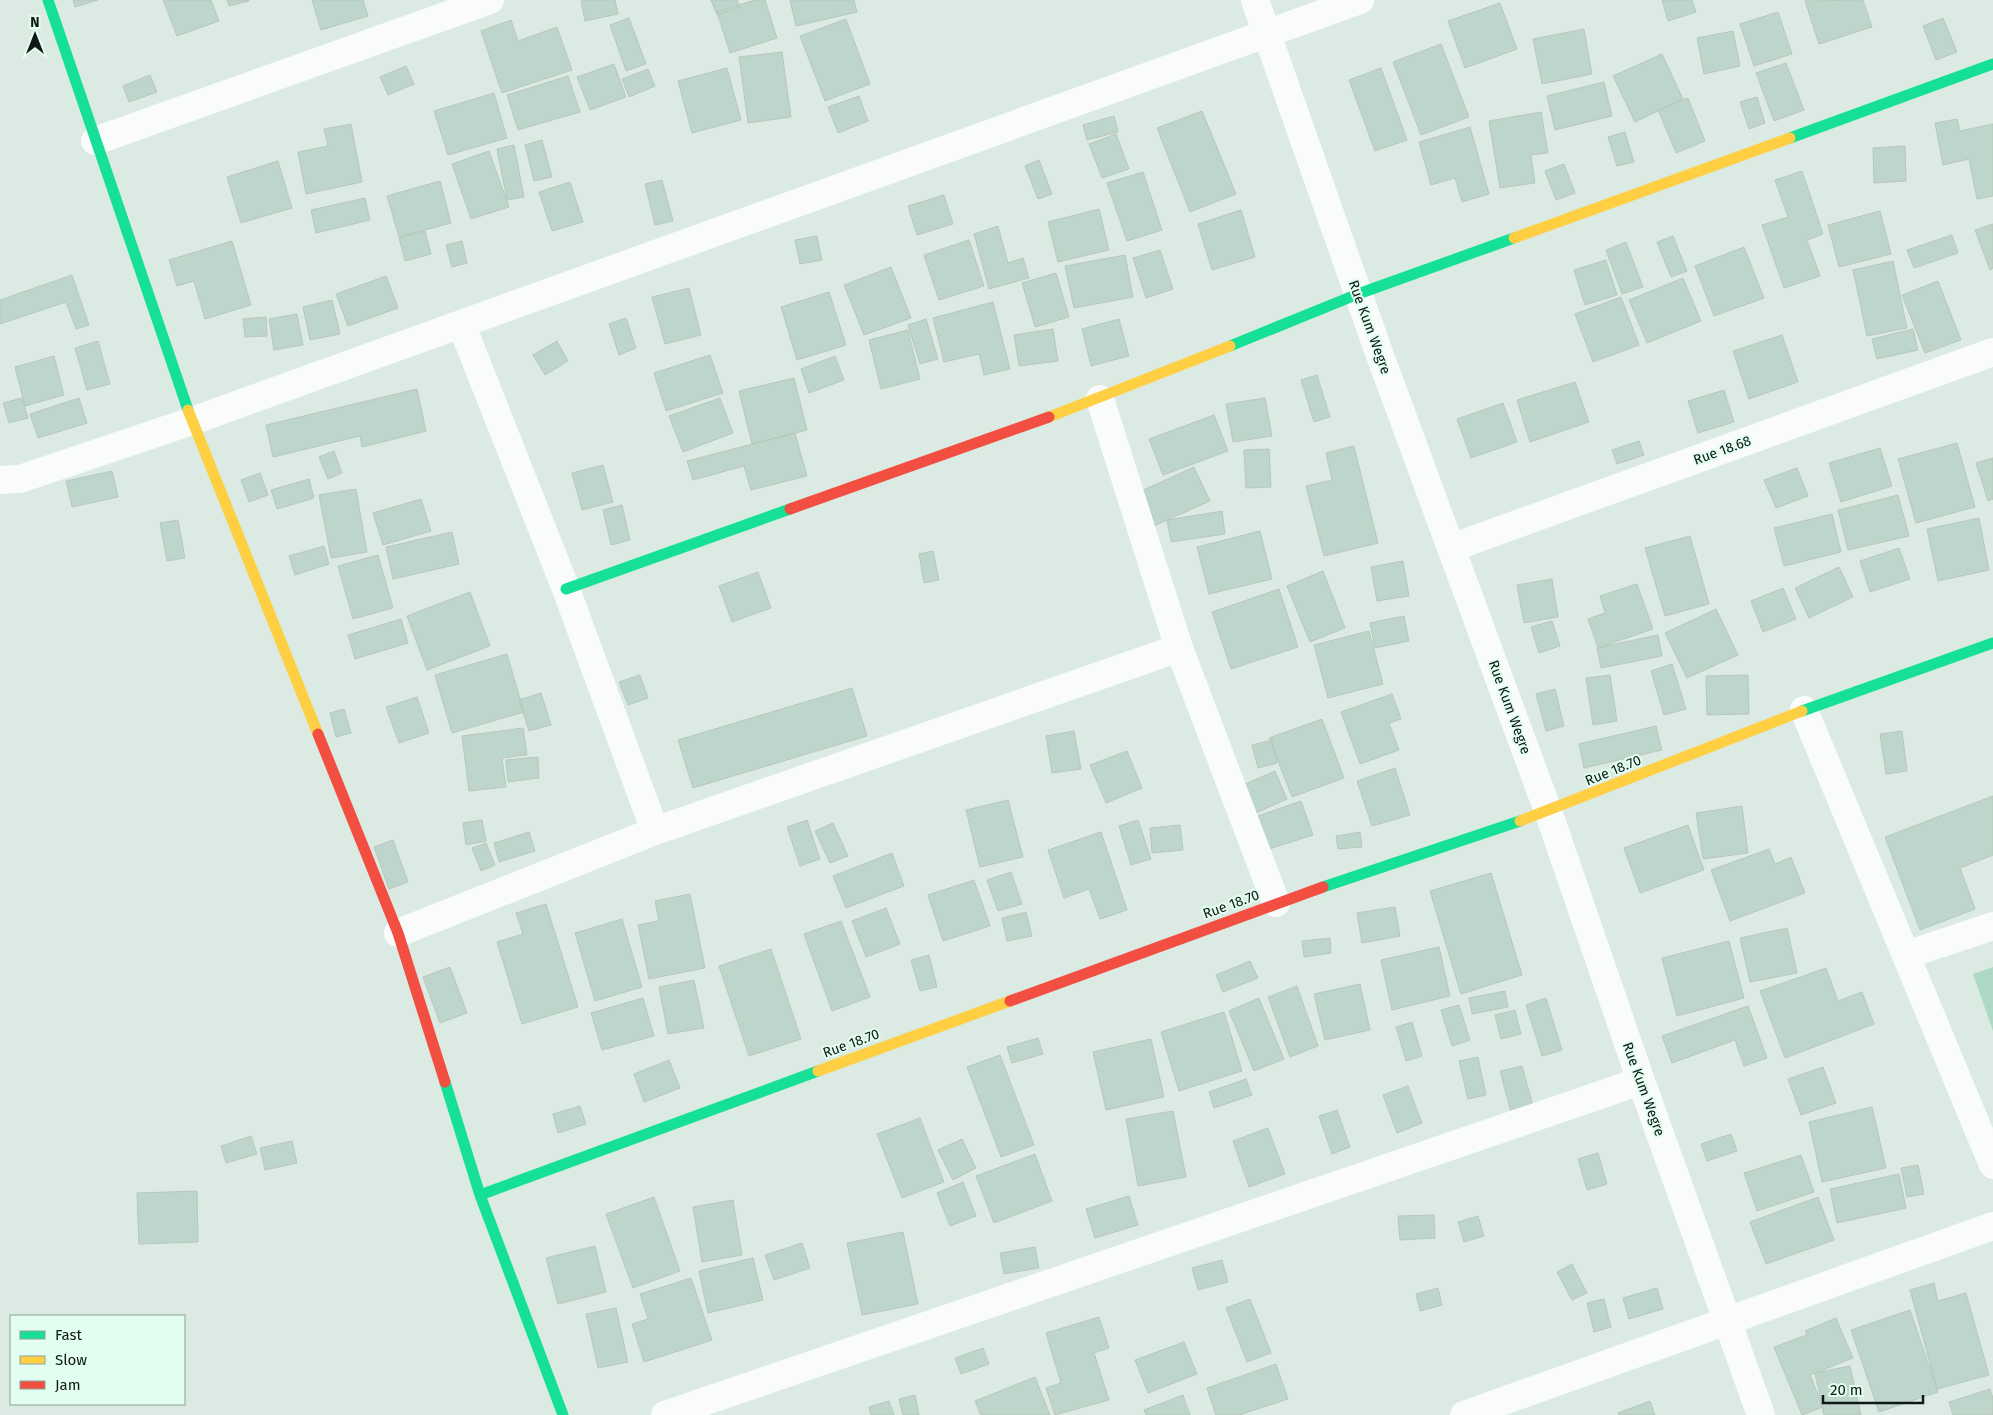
<svg xmlns="http://www.w3.org/2000/svg" width="1993" height="1415" viewBox="0 0 1993 1415" font-family="'Fira Sans',sans-serif">
<rect width="100%" height="100%" fill="#dbebe3"/>
<path fill="#add8c4" d="M1993 967V1031L1973 974Z"/>
<path fill="#bdd5ca" stroke="#b9c6bf" d="M73 0H98L75 7Z
M163 0H211L219 21 177 36Z
M227 0H249V1L229 6Z
M312 0H363L368 16 321 30Z
M588 0H615L618 14 585 21 581 1Z
M711 0H737L740 7 717 15Z
M755 0H765L777 38 730 53 717 12Z
M790 0H854L857 12 796 26Z
M1662 0H1692L1696 12 1668 21Z
M1863 0 1872 27 1819 44 1805 1Z
M1500 3 1517 49 1465 68 1448 21Z
M1778 12 1792 54 1754 66 1740 24Z
M629 18 646 64 626 71 610 25Z
M1943 18 1957 52 1936 60 1923 26Z
M846 19 870 84 825 101 800 36Z
M511 20 518 41 557 27 572 70 502 93 481 31Z
M1584 29 1592 74 1542 84 1533 39Z
M1733 31 1740 66 1704 74 1697 38Z
M1441 44 1469 117 1421 135 1393 62Z
M782 52 791 117 748 123 739 57Z
M1662 54 1683 99 1635 122 1613 76Z
M1786 63 1804 110 1774 121 1756 73Z
M614 64 626 97 590 110 577 77Z
M406 66 414 84 388 95 380 77Z
M727 68 741 120 692 133 678 81Z
M1381 68 1407 140 1375 151 1349 80Z
M648 69 655 86 629 97 622 79Z
M150 75 157 92 129 102 123 86Z
M568 76 580 112 518 130 507 95Z
M1604 82 1612 116 1555 130 1547 96Z
M494 93 507 138 448 155 434 111Z
M859 96 868 121 838 133 828 107Z
M1757 97 1765 123 1749 129 1740 102Z
M1688 98 1705 141 1676 153 1658 110Z
M1202 111 1236 194 1190 212 1157 128Z
M1541 112 1548 153 1531 155 1535 183 1500 188 1489 121Z
M1114 116 1118 132 1087 140 1083 125Z
M1957 119 1960 131 1993 124V196L1977 199 1969 159 1943 165 1935 123Z
M351 124 362 182 306 194 298 152 328 146 324 129Z
M1470 127 1489 194 1462 202 1455 178 1431 185 1419 142Z
M1625 132 1634 162 1617 166 1608 137Z
M1116 134 1129 169 1102 178 1089 144Z
M542 140 552 177 534 181 525 145Z
M514 145 524 197 507 200 497 149Z
M1905 146 1906 181 1874 183 1873 148Z
M489 151 509 207 471 219 452 164Z
M1039 160 1052 194 1038 199 1025 166Z
M278 161 292 208 241 223 227 177Z
M1564 164 1575 193 1556 200 1545 171Z
M1802 171 1823 234 1807 240 1820 276 1784 288 1762 225 1788 217 1775 180Z
M1143 172 1162 230 1127 241 1107 183Z
M662 180 673 221 655 225 645 184Z
M440 181 451 223 399 237 387 196Z
M570 182 583 222 552 231 539 192Z
M944 195 953 224 917 235 908 206Z
M365 198 370 220 316 233 311 210Z
M1099 209 1109 250 1058 262 1048 222Z
M1241 210 1255 257 1212 270 1198 224Z
M1880 211 1891 254 1839 267 1828 225Z
M1993 224V268L1990 270 1975 230Z
M998 226 1008 263 1023 258 1029 278 989 289 974 234Z
M425 231 431 254 405 261 399 238Z
M1952 235 1958 253 1914 268 1907 250Z
M817 236 822 260 800 264 795 240Z
M1673 236 1687 271 1671 277 1657 242Z
M969 240 984 286 939 300 924 255Z
M232 241 251 305 205 319 194 281 177 286 169 260Z
M462 241 467 263 452 267 446 245Z
M1626 242 1643 287 1622 294 1606 250Z
M1744 247 1764 298 1714 316 1695 266Z
M1160 250 1173 289 1146 298 1133 258Z
M1125 255 1133 297 1074 308 1065 266Z
M1606 260 1617 295 1585 305 1574 270Z
M1893 261 1907 328 1867 336 1853 270Z
M891 267 911 318 864 335 844 285Z
M1056 273 1069 317 1035 327 1022 283Z
M72 275 89 325 76 329 66 302 0 324V300Z
M386 276 398 308 348 326 336 294Z
M1683 278 1701 321 1647 343 1629 300Z
M1938 281 1961 340 1925 353 1902 295Z
M689 288 701 335 665 344 652 297Z
M829 292 846 345 797 360 781 307Z
M1621 297 1639 345 1593 362 1575 314Z
M332 300 340 334 310 340 303 307Z
M993 302 1010 369 984 375 979 354 944 362 933 318Z
M297 314 303 345 274 350 269 319Z
M266 317 267 336 245 337 243 319Z
M626 318 636 348 619 355 609 324Z
M926 319 938 359 920 364 908 325Z
M1119 319 1129 356 1091 366 1082 329Z
M1053 329 1058 361 1019 366 1014 335Z
M1913 329 1918 350 1877 359 1872 339Z
M908 330 920 379 881 389 869 340Z
M1782 335 1798 382 1749 399 1733 351Z
M98 341 110 384 87 390 75 348Z
M557 341 568 361 545 375 533 355Z
M710 355 723 393 666 411 654 373Z
M54 356 64 395 25 406 15 367Z
M835 356 844 380 809 393 801 369Z
M1317 375 1330 417 1314 422 1301 380Z
M794 378 807 430 752 444 739 391Z
M1575 382 1589 422 1530 442 1517 400Z
M417 389 426 431 362 447 360 436 273 457 266 425Z
M1724 390 1734 422 1698 433 1688 401Z
M22 398 28 418 9 423 3 403Z
M79 398 87 423 38 438 30 414Z
M720 398 733 433 683 452 669 416Z
M1265 398 1272 436 1233 442 1226 404Z
M1503 403 1517 442 1471 458 1457 419Z
M1214 415 1228 451 1163 475 1149 439Z
M795 433 807 476 751 490 744 466 693 480 687 461Z
M1639 441 1644 455 1617 464 1612 450Z
M1957 443 1975 507 1916 523 1898 459Z
M1354 446 1378 543 1324 556 1306 486 1332 480 1326 453Z
M1880 448 1892 486 1841 502 1829 463Z
M1269 449 1271 487 1246 488 1244 450Z
M334 451 342 473 328 479 319 457Z
M1993 458V499L1988 501 1976 463Z
M603 465 613 502 582 510 572 473Z
M1194 467 1210 501 1154 526 1139 492Z
M1797 468 1808 496 1776 508 1764 480Z
M112 471 118 497 72 507 66 481Z
M260 473 268 495 249 502 241 480Z
M309 479 314 498 277 509 271 490Z
M356 489 367 552 331 558 319 495Z
M1898 495 1909 536 1848 550 1838 510Z
M421 499 431 531 383 545 373 513Z
M622 505 630 540 611 545 603 510Z
M1222 511 1225 534 1171 542 1167 520Z
M1832 514 1841 552 1784 566 1774 528Z
M1979 518 1989 570 1938 581 1927 529Z
M178 520 185 558 167 561 160 523Z
M1260 531 1272 579 1209 594 1197 547Z
M452 532 459 564 393 579 386 547Z
M1690 536 1709 604 1665 616 1645 548Z
M324 546 329 564 295 575 289 556Z
M1899 548 1910 579 1870 592 1860 561Z
M933 551 939 580 924 583 919 554Z
M378 555 393 608 353 619 338 566Z
M1403 561 1409 596 1377 601 1371 567Z
M1839 567 1853 597 1809 618 1795 588Z
M1323 571 1345 628 1310 642 1287 586Z
M758 572 771 608 732 622 719 586Z
M1552 579 1558 617 1524 623 1517 585Z
M1637 584 1653 629 1598 648 1588 619 1605 613 1600 596Z
M1783 588 1796 619 1763 632 1751 601Z
M1279 589 1298 647 1231 669 1212 612Z
M470 592 490 646 427 670 407 616Z
M1716 609 1738 655 1687 678 1665 633Z
M1404 616 1409 641 1375 648 1370 623Z
M401 619 408 643 355 659 348 635Z
M1552 621 1560 646 1539 653 1531 627Z
M1369 631 1383 684 1328 698 1314 645Z
M1658 635 1662 656 1601 668 1597 648Z
M507 654 524 712 452 733 435 675Z
M1672 664 1686 709 1664 715 1651 671Z
M640 675 648 698 628 705 619 682Z
M1610 675 1617 721 1593 725 1586 678Z
M1748 675 1749 714 1707 715 1706 676Z
M852 688 867 736 693 788 678 740Z
M1555 689 1564 726 1546 731 1536 694Z
M541 693 551 725 529 731 519 700Z
M1392 694 1401 719 1389 723 1399 750 1360 764 1341 712Z
M417 697 429 733 399 743 386 707Z
M344 709 351 733 336 737 330 713Z
M1322 719 1344 778 1292 797 1269 738Z
M1656 726 1662 750 1584 768 1579 744Z
M523 728 527 755 502 758 506 787 469 791 462 736Z
M1074 731 1081 769 1052 773 1046 736Z
M1902 731 1907 771 1886 774 1880 734Z
M1272 740 1277 763 1258 768 1252 745Z
M1127 751 1142 788 1106 803 1090 765Z
M538 757 539 778 508 782 506 760Z
M1395 768 1410 815 1372 826 1357 781Z
M1275 771 1287 799 1256 813 1243 785Z
M1993 796V855L1960 868 1975 909 1920 930 1885 837Z
M1008 800 1023 857 980 867 966 810Z
M1301 801 1313 835 1269 849 1258 816Z
M1742 806 1748 853 1703 859 1696 813Z
M482 820 486 841 466 845 463 823Z
M807 820 820 859 800 866 787 827Z
M1138 820 1151 859 1131 865 1119 826Z
M833 823 848 856 830 863 815 831Z
M1180 825 1183 850 1152 853 1150 828Z
M1688 825 1704 870 1640 893 1624 848Z
M529 832 535 851 499 862 494 843Z
M1101 832 1127 910 1100 919 1089 889 1064 898 1048 850Z
M1360 832 1362 847 1338 849 1336 836Z
M393 840 408 882 389 889 374 847Z
M486 843 495 865 481 871 472 848Z
M1769 849 1775 864 1791 857 1805 893 1730 921 1711 870Z
M892 853 904 886 846 908 833 876Z
M1011 872 1022 904 998 911 987 880Z
M1491 873 1522 975 1461 994 1430 891Z
M974 880 990 926 943 941 928 895Z
M690 894 705 968 649 979 638 925 659 921 655 901Z
M546 904 578 1007 522 1024 497 942 523 934 516 913Z
M1395 907 1400 936 1362 943 1357 913Z
M886 908 900 944 866 957 852 921Z
M1026 912 1032 936 1007 941 1002 918Z
M622 919 642 987 595 1001 575 933Z
M841 921 870 997 832 1011 804 934Z
M1787 928 1797 973 1750 982 1740 938Z
M1330 938 1331 953 1304 957 1302 941Z
M1729 941 1744 998 1677 1016 1662 958Z
M1439 947 1450 996 1392 1010 1381 960Z
M771 949 801 1039 749 1056 719 966Z
M929 955 937 987 920 991 911 960Z
M1250 961 1258 978 1223 992 1216 975Z
M450 967 467 1013 440 1023 423 977Z
M1826 968 1838 1001 1862 992 1874 1024 1785 1058 1760 991Z
M694 980 704 1028 668 1034 659 987Z
M1360 984 1370 1030 1325 1040 1314 994Z
M1297 986 1318 1046 1290 1057 1268 997Z
M1505 991 1508 1007 1472 1014 1469 998Z
M643 998 654 1036 602 1050 591 1013Z
M1259 998 1284 1059 1254 1071 1229 1011Z
M1546 998 1562 1050 1542 1056 1526 1005Z
M1459 1005 1470 1040 1452 1046 1441 1010Z
M1748 1006 1767 1058 1744 1066 1735 1040 1672 1063 1662 1036Z
M1515 1010 1521 1034 1501 1039 1495 1015Z
M1224 1012 1242 1071 1179 1091 1161 1032Z
M1412 1022 1422 1056 1406 1061 1396 1027Z
M1038 1038 1043 1054 1012 1063 1007 1047Z
M1151 1039 1164 1097 1106 1110 1093 1052Z
M1000 1055 1034 1145 1001 1157 967 1067Z
M1478 1057 1486 1095 1468 1099 1459 1061Z
M669 1060 680 1088 644 1102 634 1074Z
M1522 1066 1533 1106 1511 1112 1500 1071Z
M1823 1067 1836 1103 1801 1115 1788 1079Z
M1246 1079 1252 1095 1214 1108 1209 1092Z
M1408 1086 1422 1123 1397 1133 1383 1095Z
M580 1106 586 1124 558 1133 553 1114Z
M1872 1107 1886 1168 1822 1182 1809 1122Z
M1337 1110 1350 1147 1332 1154 1319 1116Z
M1173 1111 1186 1177 1138 1186 1126 1119Z
M920 1118 944 1182 902 1198 877 1134Z
M1268 1128 1285 1174 1249 1187 1233 1141Z
M1731 1134 1737 1151 1707 1161 1701 1144Z
M251 1136 257 1154 226 1163 221 1146Z
M962 1139 976 1168 953 1180 938 1150Z
M292 1141 297 1163 265 1170 260 1148Z
M1598 1153 1607 1184 1587 1190 1578 1159Z
M1035 1154 1052 1201 994 1223 976 1176Z
M1801 1155 1814 1192 1757 1211 1744 1173Z
M1918 1165 1924 1194 1907 1197 1901 1168Z
M1899 1174 1906 1208 1837 1223 1830 1189Z
M963 1182 976 1216 950 1226 937 1193Z
M197 1191 198 1242 139 1244 137 1193Z
M1129 1196 1138 1225 1095 1238 1086 1209Z
M654 1197 680 1271 633 1288 606 1214Z
M1818 1197 1834 1240 1766 1264 1750 1222Z
M733 1200 742 1255 702 1262 693 1207Z
M1434 1215 1435 1238 1400 1240 1398 1216Z
M1478 1216 1484 1236 1464 1242 1458 1222Z
M903 1232 918 1304 862 1315 847 1243Z
M802 1243 810 1268 774 1280 765 1255Z
M595 1246 606 1292 558 1304 546 1258Z
M1035 1247 1039 1268 1004 1274 1000 1253Z
M753 1258 763 1300 708 1313 699 1271Z
M1222 1260 1228 1282 1198 1290 1192 1268Z
M1572 1264 1587 1293 1572 1300 1557 1272Z
M691 1278 712 1340 644 1362 632 1324 648 1319 640 1294Z
M1934 1283 1938 1301 1966 1293 1989 1375 1937 1389 1910 1290Z
M1438 1288 1442 1305 1420 1311 1416 1294Z
M1657 1288 1663 1309 1629 1319 1623 1298Z
M1250 1299 1271 1353 1247 1362 1226 1308Z
M1604 1299 1611 1327 1594 1332 1587 1303Z
M616 1308 628 1362 598 1368 586 1314Z
M1910 1310 1938 1392 1879 1412 1851 1330Z
M1099 1317 1109 1348 1094 1353 1109 1400 1055 1415 1046 1388 1061 1383 1046 1333Z
M1836 1318 1853 1358 1810 1375 1823 1407 1802 1415 1774 1347 1807 1335 1805 1331Z
M1184 1342 1197 1374 1148 1393 1135 1360Z
M983 1348 989 1364 961 1374 955 1358Z
M1276 1364 1288 1399 1239 1415H1216L1207 1388Z
M1850 1366 1861 1415H1824L1815 1373Z
M1035 1377 1050 1415H981L975 1401Z
M1990 1389 1993 1398V1415H1953L1949 1402Z
M915 1395 919 1415H903L899 1399Z
M1183 1395 1190 1415H1146L1144 1410Z
M889 1401 894 1415H871L869 1407Z
M1650 1401 1655 1415H1619L1618 1413Z"/>
<g fill="none" stroke-linecap="round" stroke-linejoin="round">
<path stroke="#fafcfb" stroke-width="28" d="M1255 0 1378 350 1548 811 1641 1081 1761 1415
M95 141 490 0
M462 326 566 589 655 831
M1100 399 1179 648 1276 903
M0 480 20 479 192 421 1360 0
M1451 548 1993 352
M1804 710 1993 1165
M398 933 655 831 1179 648
M1906 955 1993 926
M665 1415 1641 1081
M1464 1415 1993 1226"/>
<path stroke="#16e098" stroke-width="11" d="M48 0 188 410
M1790 138 1993 64
M1230 346 1358 294 1514 238
M566 589 790 509
M1802 711 1993 643
M1323 887 1520 821
M445 1082 480 1195 563 1415
M480 1195 818 1071"/>
<path stroke="#ffcf43" stroke-width="11" d="M1514 238 1790 138
M188 410 318 734
M1049 417 1230 346
M1520 821 1802 711
M818 1071 1010 1001"/>
<path stroke="#f24e42" stroke-width="11" d="M790 509 1049 417
M318 734 398 933 445 1082
M1010 1001 1323 887"/>
</g>
<g text-anchor="middle" stroke-width="4" stroke-linejoin="round" paint-order="stroke">
<g font-size="14" fill="#0f1814" stroke="#e2fef0">
<text transform="translate(1370 327) rotate(70)" y="5">Rue Kum Wegre</text>
<text transform="translate(1722 450) rotate(-20)" y="5">Rue 18.68</text>
<text transform="translate(1510 707) rotate(70)" y="5">Rue Kum Wegre</text>
<text transform="translate(1613 770) rotate(-22)" y="5">Rue 18.70</text>
<text transform="translate(1231 904) rotate(-20)" y="5">Rue 18.70</text>
<text transform="translate(851 1043) rotate(-20)" y="5">Rue 18.70</text>
<text transform="translate(1644 1089) rotate(70)" y="5">Rue Kum Wegre</text>
</g>
</g>
<rect x="10" y="1315" width="175" height="90" fill="#e2fef0" stroke="#8ea298"/>
<rect x="20" y="1331" width="25" height="8" fill="#16e098" stroke="#8ea298"/>
<text x="55" y="1340" font-size="15" fill="#0f1814">Fast</text>
<rect x="20" y="1356" width="25" height="8" fill="#ffcf43" stroke="#8ea298"/>
<text x="55" y="1365" font-size="15" fill="#0f1814">Slow</text>
<rect x="20" y="1381" width="25" height="8" fill="#f24e42" stroke="#8ea298"/>
<text x="55" y="1390" font-size="15" fill="#0f1814">Jam</text>
<g transform="translate(35 35)" stroke="#e2fef0" stroke-width="4" paint-order="stroke">
<path d="M0-4L9 19L0 12L-9 19Z" fill="#0f1814"/>
<text y="-8" font-size="14" font-weight="bold" text-anchor="middle" fill="#0f1814">N</text>
</g>
<path d="M1823 1395v8h100v-8" fill="none" stroke="#0f1814" stroke-width="2.5"/>
<text x="1830" y="1395" font-size="15" fill="#0f1814" stroke="#e2fef0" stroke-width="4" paint-order="stroke">20 m</text>
</svg>
